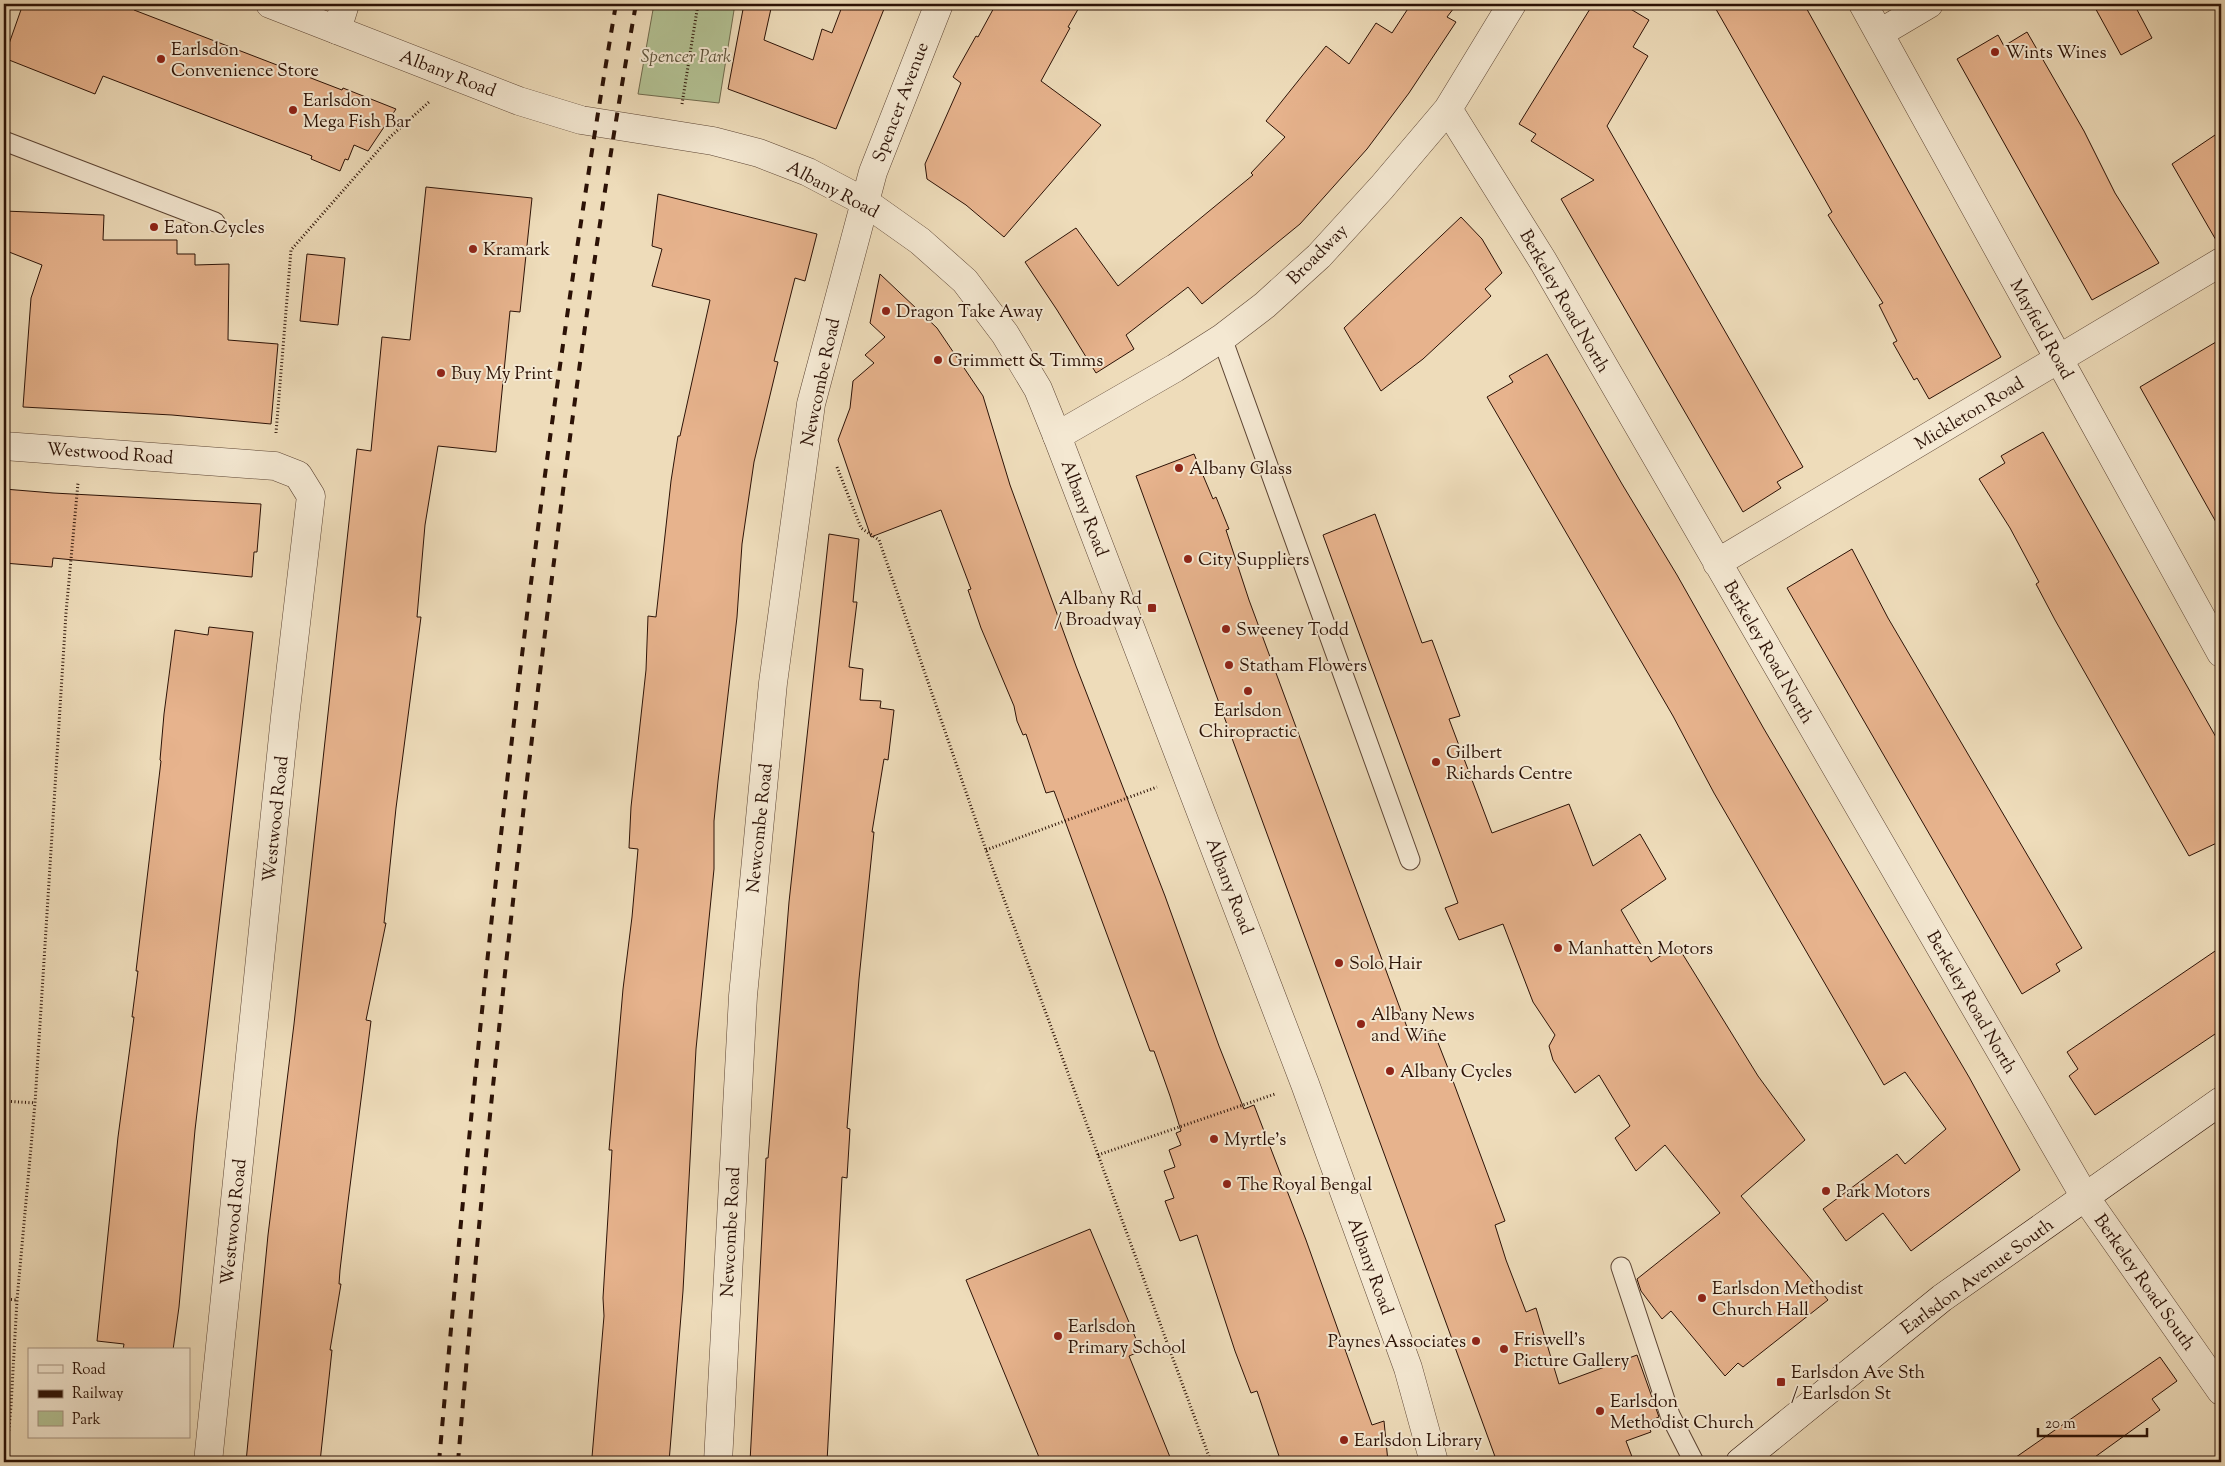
<svg xmlns="http://www.w3.org/2000/svg" width="2225" height="1466" viewBox="0 0 2225 1466" font-family="'Sorts Mill Goudy',serif">
<rect width="100%" height="100%" fill="#eedcba"/>
<filter id="stains"><feTurbulence type="fractalNoise" baseFrequency=".004" numOctaves="4"/><feColorMatrix values="0 0 0 0 .2 0 0 0 0 .09 0 0 0 0 .02 0 0 0 .5 -.17"/></filter>
<radialGradient id="worn" r=".72"><stop offset=".6" stop-color="#630" stop-opacity="0"/><stop offset="1" stop-color="#630" stop-opacity=".3"/></radialGradient>
<path fill="#b3c294" stroke="#706a4d" d="M654 4H735L719 103 638 94Z"/>
<path fill="#e7b38d" stroke="#2c1206" d="M23 4H137L134 10 342 90 343 88 396 109 368 151 354 145 348 160 345 159 340 171 311 159 312 156 103 76 95 94 4 58Z
M744 4H772L764 40 813 60 822 29 832 33 843 4H886L836 129 728 89Z
M996 4H1081L1068 27 1070 28 1041 81 1101 125 1004 237 966 205 927 179 925 164 961 83 953 77 976 36 978 37Z
M1411 4H1457L1447 17 1456 22 1409 93 1367 149 1300 224 1202 304 1188 287 1126 335 1134 349 1096 373 1057 310 1025 262 1076 228 1118 286 1253 175 1251 173 1285 137 1266 121 1326 46 1349 64 1376 23 1392 33Z
M1593 4H1622L1649 20 1633 47 1648 56 1607 126 1803 467 1777 482 1781 488 1743 512 1561 199 1594 180 1531 141 1536 134 1519 124Z
M1713 4H1804L2001 357 1929 399 1917 378 1914 380 1893 343 1897 341 1879 305 1883 303 1828 215 1832 212 1819 189Z
M2093 4H2134L2152 38 2121 55Z
M2027 32 2084 131 2115 193 2159 263 2092 300 1957 59 1998 35 2004 46Z
M2221 131V246L2220 247 2172 164Z
M426 187 532 198 520 312 510 311 496 452 438 446 425 525 417 617H421L396 808 384 923H386L366 1020 371 1021 348 1202 340 1270 339 1284H341L330 1350H332L320 1462H246L268 1235 294 1024 357 449 371 451 382 337 410 340Z
M658 194 817 234 805 281 795 278 774 361 778 362 754 462 742 544 737 617 718 781 714 821V869L696 1049 683 1291 669 1462H625V1459L592 1457 604 1316 603 1298 612 1150H609L623 989 632 917 638 849 629 848 631 807 646 670 648 616 656 617 671 481 678 436H680L710 300 652 286 662 249 652 246Z
M4 211 104 215 103 240H177V254H195V265L229 264 228 340 278 344 271 424 172 415 23 407 31 298 42 265 4 250Z
M1461 217 1482 239 1502 273 1485 289 1491 296 1423 359 1381 391 1344 328Z
M307 254 345 258 338 325 300 321Z
M880 274 937 328 983 396 1010 485 1076 666 1165 896 1219 1046 1244 1109 1254 1105 1306 1240 1372 1425 1384 1421 1388 1462H1281L1257 1391 1251 1393 1235 1351 1197 1235 1180 1241 1165 1201 1174 1198 1164 1171 1175 1167 1169 1150 1181 1145 1176 1133 1181 1131 1170 1096 1154 1051H1150L1054 791 1046 793 1026 734 1023 735 1017 721 1014 706 981 628 968 590 971 589 941 510 871 537 838 440 850 408 853 381 874 363 865 355 885 337 870 323Z
M2221 339V531L2140 387Z
M1547 354 1622 484 1677 575 1764 729 1969 1077 2020 1170 1911 1251 1883 1213 1846 1241 1823 1209 1897 1154 1905 1164 1946 1129 1905 1072 1884 1085 1714 793 1673 716 1613 613 1487 397 1513 382 1509 376Z
M2043 432 2221 746V841L2189 856 2055 620 2036 584 2039 582 2010 528 1979 479 2005 463 2001 456Z
M1194 454 1213 499 1216 497 1229 529 1226 530 1249 600 1411 1038 1433 1030 1453 1081 1505 1221 1495 1225 1506 1260 1526 1312 1536 1308 1559 1384 1637 1355 1659 1417 1647 1422 1651 1432 1626 1441 1634 1462H1497L1136 476Z
M4 489 53 493 261 504 257 552H254L252 577 53 558 52 567 4 563Z
M1375 514 1422 643 1432 640 1460 716 1449 719 1492 833 1569 804 1593 866 1640 834 1666 879 1621 910 1651 962 1677 945 1758 1076 1805 1140 1741 1196 1828 1300 1743 1367 1738 1363 1725 1376 1671 1311 1662 1319 1641 1291 1637 1279 1720 1213 1665 1145 1636 1171 1615 1138 1630 1126 1599 1075 1575 1093 1553 1060 1549 1046 1555 1035 1533 1002 1503 924 1459 940 1445 908 1458 903 1323 535Z
M829 534 859 539 853 602H857L849 667 863 669 860 700 881 701 880 708 894 710 888 760 884 759 872 832H874L859 979 847 1128 850 1129 847 1178 842 1177 827 1462H750L766 1158H768L775 1075 789 902Z
M1852 549 1888 618 2082 948 2056 964 2060 971 2022 994 1787 588Z
M209 627 253 632 195 1130 179 1307 173 1350H123L124 1344 97 1341 118 1137 134 1017H132L138 971H136L161 761 160 760 164 714 175 630 208 635Z
M2221 947V1030L2095 1115 2069 1076 2078 1069 2067 1052Z
M1090 1229 1141 1351 1129 1356 1172 1462H1041L966 1280Z
M2160 1357 2177 1381 2152 1399 2160 1410 2088 1462H2009Z"/>
<g fill="none" stroke-linecap="round" stroke-linejoin="round">
<defs>
<path id="service" d="M4 141 215 222
M1222 338 1410 860
M1621 1267 1670 1415 1694 1462"/>
<path id="minor" d="M1863 4 2221 653
M337 30 345 4
M1880 33 1929 4
M1448 109 1543 261 2085 1197 2221 1391
M1057 436 1175 368 1222 338 1265 305 1319 256 1382 187 1448 109 1512 4
M4 446 275 466 298 475 311 496 285 717 208 1462
M1717 563 2221 262
M718 1462 743 996 773 683 811 404 873 172 939 4"/>
<path id="tertiary" d="M270 4 519 101 581 120 713 141 759 153 808 172 865 202 920 241 965 281 1005 334 1038 389 1057 436 1305 1084 1408 1368 1434 1462"/>
<path id="secondary" d="M1740 1462 1942 1298 2221 1101"/>
</defs>
<use href="#service" stroke="#5c4433" stroke-width="21"/>
<use href="#minor" stroke="#5c4433" stroke-width="29"/>
<use href="#tertiary" stroke="#5c4433" stroke-width="29"/>
<use href="#secondary" stroke="#2c1206" stroke-width="29"/>
<path stroke="#2c1206" stroke-width="3" stroke-dasharray="1 2.5" stroke-linecap="butt" d="M682 104 698 4
M276 433 291 250 390 137 429 102
M837 467 861 528 879 540 986 850 1211 1462
M986 850 1157 787
M4 1101 35 1103
M1098 1155 1275 1094
M4 1299 17 1300
M6 1462 11 1406 17 1300 35 1103 66 613 78 483"/>
<use href="#service" stroke="#f4e8d2" stroke-width="19"/>
<use href="#minor" stroke="#f4e8d2" stroke-width="28"/>
<use href="#tertiary" stroke="#f4e8d2" stroke-width="28"/>
<use href="#secondary" stroke="#f4e8d2" stroke-width="28"/>
<path stroke="#2c1206" stroke-width="4" stroke-dasharray="9 9" stroke-linecap="butt" d="M439 1462C482 975 534 487 616 4
M458 1462C481 1183 511 903 546 625 572 417 599 210 636 4"/>
</g>
<g fill="#8f2418" stroke="#f4e8d2" stroke-width="2">
<circle cx="1995" cy="52" r="5"/>
<circle cx="161" cy="59" r="5"/>
<circle cx="293" cy="110" r="5"/>
<circle cx="154" cy="227" r="5"/>
<circle cx="473" cy="249" r="5"/>
<circle cx="886" cy="311" r="5"/>
<circle cx="938" cy="360" r="5"/>
<circle cx="441" cy="373" r="5"/>
<circle cx="1179" cy="468" r="5"/>
<circle cx="1188" cy="559" r="5"/>
<rect x="1147" y="603" width="10" height="10" rx="2.5"/>
<circle cx="1226" cy="629" r="5"/>
<circle cx="1229" cy="665" r="5"/>
<circle cx="1248" cy="691" r="5"/>
<circle cx="1436" cy="762" r="5"/>
<circle cx="1558" cy="948" r="5"/>
<circle cx="1339" cy="963" r="5"/>
<circle cx="1361" cy="1024" r="5"/>
<circle cx="1390" cy="1071" r="5"/>
<circle cx="1214" cy="1139" r="5"/>
<circle cx="1227" cy="1184" r="5"/>
<circle cx="1826" cy="1191" r="5"/>
<circle cx="1702" cy="1298" r="5"/>
<circle cx="1058" cy="1336" r="5"/>
<circle cx="1476" cy="1341" r="5"/>
<circle cx="1504" cy="1349" r="5"/>
<rect x="1776" y="1377" width="10" height="10" rx="2.5"/>
<circle cx="1600" cy="1411" r="5"/>
<circle cx="1344" cy="1440" r="5"/>
</g>
<g text-anchor="middle" stroke-width="4" stroke-linejoin="round" paint-order="stroke">
<g font-size="18" fill="#2c1206" stroke="#f4e8d2" text-anchor="start">
<text x="171" y="55">Earlsdon<tspan x="171" dy="21">Convenience Store</tspan></text>
<text x="2005" y="58">Wints Wines</text>
<text x="303" y="106">Earlsdon<tspan x="303" dy="21">Mega Fish Bar</tspan></text>
<text x="164" y="233">Eaton Cycles</text>
<text x="483" y="255">Kramark</text>
<text x="896" y="317">Dragon Take Away</text>
<text x="948" y="366">Grimmett &amp; Timms</text>
<text x="451" y="379">Buy My Print</text>
<text x="1189" y="474">Albany Glass</text>
<text x="1198" y="565">City Suppliers</text>
<text x="1142" y="604" text-anchor="end">Albany Rd<tspan x="1142" dy="21">/ Broadway</tspan></text>
<text x="1236" y="635">Sweeney Todd</text>
<text x="1239" y="671">Statham Flowers</text>
<text x="1248" y="716" text-anchor="middle">Earlsdon<tspan x="1248" dy="21">Chiropractic</tspan></text>
<text x="1446" y="758">Gilbert<tspan x="1446" dy="21">Richards Centre</tspan></text>
<text x="1568" y="954">Manhatten Motors</text>
<text x="1349" y="969">Solo Hair</text>
<text x="1371" y="1020">Albany News<tspan x="1371" dy="21">and Wine</tspan></text>
<text x="1400" y="1077">Albany Cycles</text>
<text x="1224" y="1145">Myrtle's</text>
<text x="1237" y="1190">The Royal Bengal</text>
<text x="1836" y="1197">Park Motors</text>
<text x="1712" y="1294">Earlsdon Methodist<tspan x="1712" dy="21">Church Hall</tspan></text>
<text x="1068" y="1332">Earlsdon<tspan x="1068" dy="21">Primary School</tspan></text>
<text x="1514" y="1345">Friswell's<tspan x="1514" dy="21">Picture Gallery</tspan></text>
<text x="1466" y="1347" text-anchor="end">Paynes Associates</text>
<text x="1791" y="1378">Earlsdon Ave Sth<tspan x="1791" dy="21">/ Earlsdon St</tspan></text>
<text x="1610" y="1407">Earlsdon<tspan x="1610" dy="21">Methodist Church</tspan></text>
<text x="1354" y="1446">Earlsdon Library</text>
</g>
<g font-size="18" font-style="italic" fill="#5b5038" stroke="#f4e8d2">
<text x="686" y="62">Spencer Park</text>
</g>
<g font-size="18" fill="#2c1206" stroke="#f4e8d2">
<text transform="translate(448 73) rotate(21)" y="6">Albany Road</text>
<text transform="translate(900 102) rotate(-69)" y="6">Spencer Avenue</text>
<text transform="translate(833 189) rotate(28)" y="6">Albany Road</text>
<text transform="translate(1317 254) rotate(-45)" y="6">Broadway</text>
<text transform="translate(1565 301) rotate(60)" y="6">Berkeley Road North</text>
<text transform="translate(2042 329) rotate(61)" y="6">Mayfield Road</text>
<text transform="translate(820 382) rotate(-78)" y="6">Newcombe Road</text>
<text transform="translate(1969 413) rotate(-31)" y="6">Mickleton Road</text>
<text transform="translate(110 453) rotate(4)" y="6">Westwood Road</text>
<text transform="translate(1085 508) rotate(69)" y="6">Albany Road</text>
<text transform="translate(1769 652) rotate(60)" y="6">Berkeley Road North</text>
<text transform="translate(275 819) rotate(-84)" y="6">Westwood Road</text>
<text transform="translate(759 828) rotate(-84)" y="6">Newcombe Road</text>
<text transform="translate(1230 886) rotate(69)" y="6">Albany Road</text>
<text transform="translate(1972 1002) rotate(60)" y="6">Berkeley Road North</text>
<text transform="translate(233 1222) rotate(-84)" y="6">Westwood Road</text>
<text transform="translate(730 1232) rotate(-87)" y="6">Newcombe Road</text>
<text transform="translate(1371 1266) rotate(70)" y="6">Albany Road</text>
<text transform="translate(1977 1276) rotate(-36)" y="6">Earlsdon Avenue South</text>
<text transform="translate(2145 1282) rotate(55)" y="6">Berkeley Road South</text>
</g>
</g>
<rect width="2225" height="1466" fill="none" stroke="#eedcba" stroke-width="20"/>
<rect x="5" y="5" width="2215" height="1456" fill="none" stroke="#2c1206" stroke-width="2.5"/>
<rect x="10" y="10" width="2205" height="1446" fill="none" stroke="#2c1206"/>
<rect x="28" y="1348" width="162" height="90" fill="#f4e8d2" stroke="#a49280"/>
<rect x="38" y="1365" width="25" height="8" fill="#f4e8d2" stroke="#a49280"/>
<text x="72" y="1374" font-size="15" fill="#2c1206">Road</text>
<rect x="38" y="1390" width="25" height="8" fill="#2c1206" stroke="#a49280"/>
<text x="72" y="1398" font-size="15" fill="#2c1206">Railway</text>
<rect x="38" y="1411" width="25" height="15" fill="#b3c294" stroke="#a49280"/>
<text x="72" y="1424" font-size="15" fill="#2c1206">Park</text>
<path d="M2038 1428v8h109v-8" fill="none" stroke="#2c1206" stroke-width="2.5"/>
<text x="2045" y="1428" font-size="15" fill="#2c1206" stroke="#f4e8d2" stroke-width="4" paint-order="stroke">20 m</text>
<rect width="100%" height="100%" filter="url(#stains)"/>
<rect width="100%" height="100%" fill="url(#worn)"/>
</svg>
